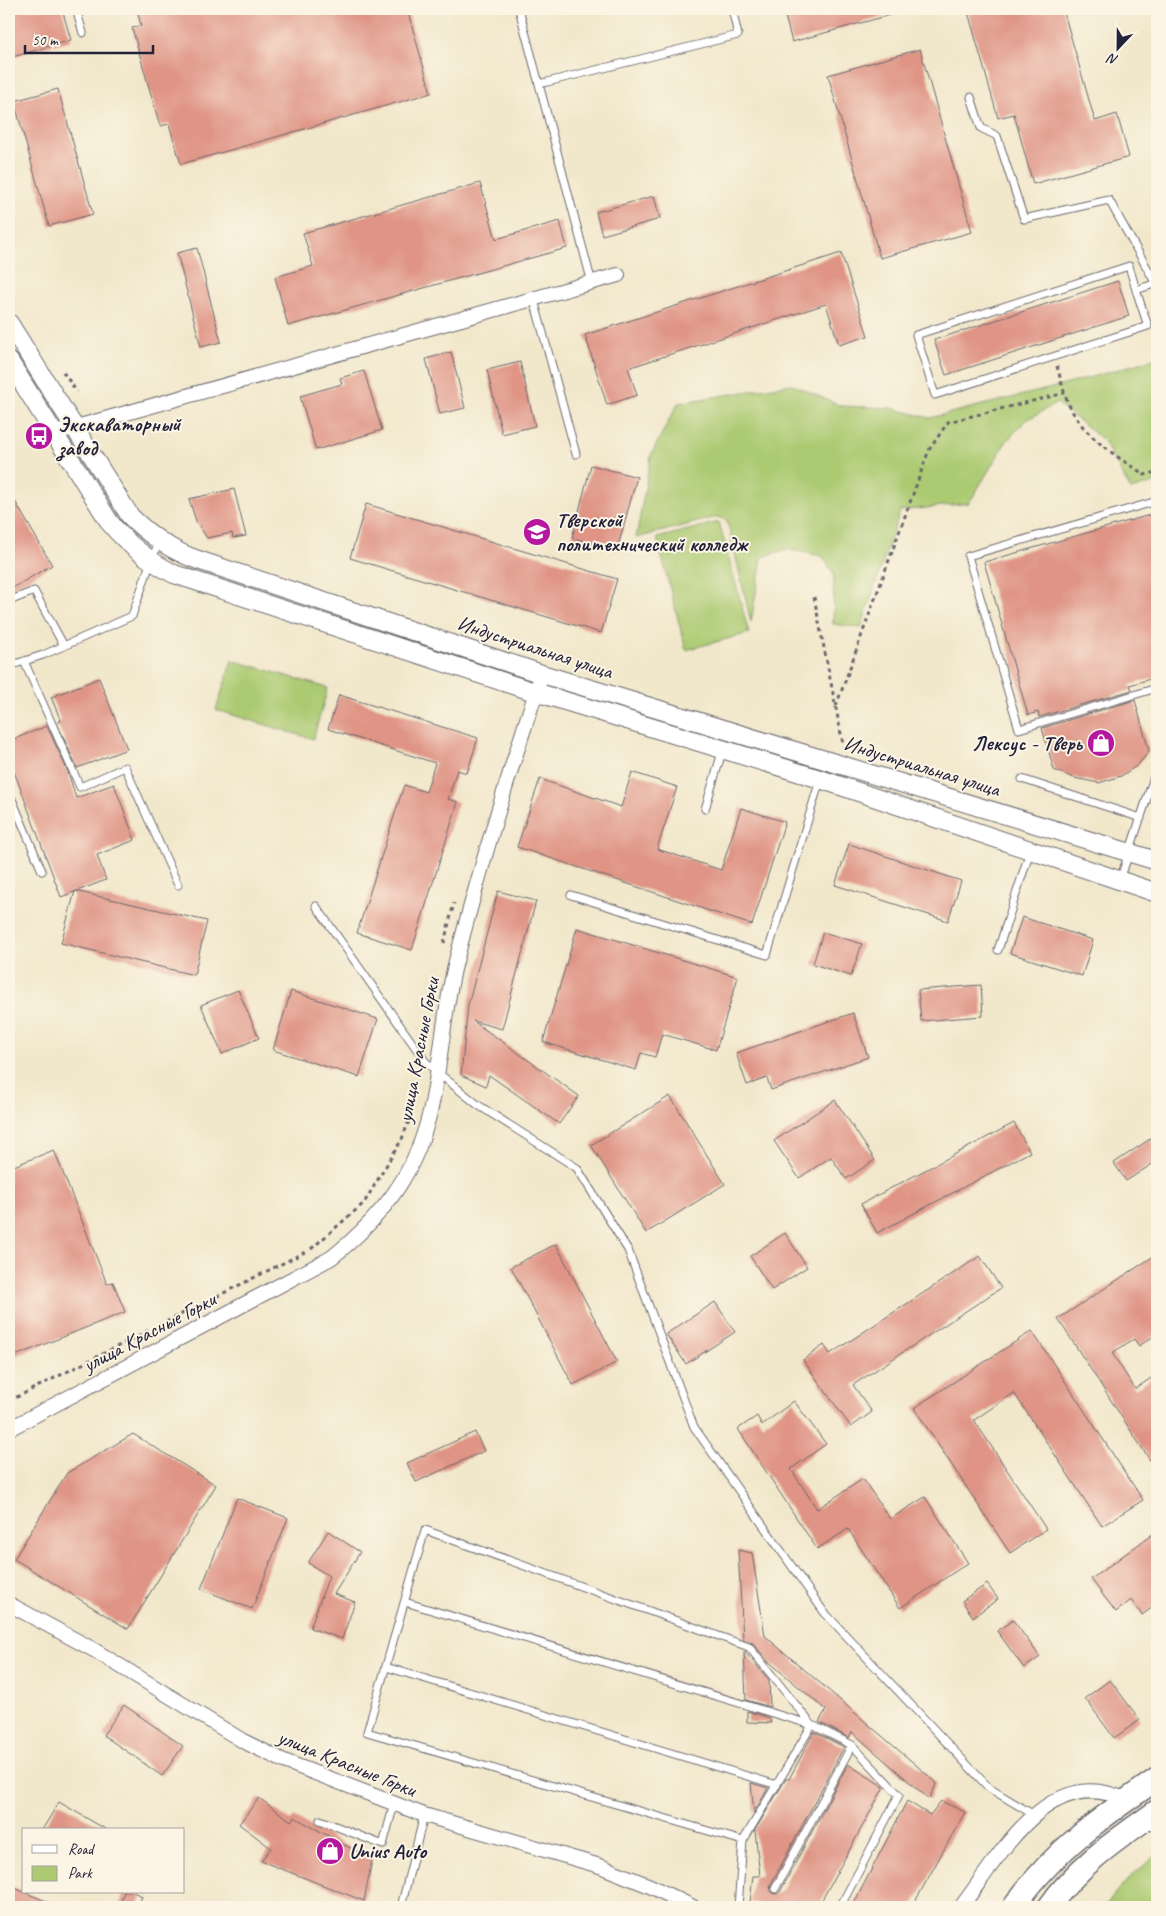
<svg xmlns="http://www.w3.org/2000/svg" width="1166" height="1916" viewBox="0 0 1166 1916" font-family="Caveat,sans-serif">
<rect width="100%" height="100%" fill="#fcf5e5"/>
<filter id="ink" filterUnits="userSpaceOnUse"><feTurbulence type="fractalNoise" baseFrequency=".02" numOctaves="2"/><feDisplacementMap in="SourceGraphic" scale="10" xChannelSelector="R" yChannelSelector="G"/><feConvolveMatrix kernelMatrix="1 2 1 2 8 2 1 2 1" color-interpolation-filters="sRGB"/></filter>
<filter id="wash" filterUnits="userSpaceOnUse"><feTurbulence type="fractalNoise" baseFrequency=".0096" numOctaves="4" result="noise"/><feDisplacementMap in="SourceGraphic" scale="20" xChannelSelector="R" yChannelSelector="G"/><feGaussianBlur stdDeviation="1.12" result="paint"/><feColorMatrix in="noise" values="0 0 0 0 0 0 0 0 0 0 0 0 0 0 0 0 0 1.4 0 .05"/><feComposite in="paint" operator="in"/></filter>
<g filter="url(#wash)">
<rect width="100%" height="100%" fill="#f1e7cb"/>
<path fill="#acca72" stroke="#677656" d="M1157 358V482L1131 490 1103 440 1057 403 1025 421 1006 442 969 503 900 511 861 628 833 624 834 574 822 556 787 549 762 557 751 622 727 520 717 517 636 538 651 455 678 403 791 384 841 406 891 408 930 418 1064 385Z
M719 522 749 633 686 650 657 538Z
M232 660 328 688 313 739 216 710Z
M1157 1855V1907H1104L1130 1877Z"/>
<g id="blocks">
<path fill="#df9485" d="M9 9H62L71 40 9 58Z
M137 9H407L431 93 181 164 169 124 160 126 132 28 141 26Z
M783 9H897V13L792 42Z
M979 9H1063L1095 121 1117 114 1129 157 1033 184 1014 114 998 118 968 12Z
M920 49 972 232 880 258 828 75Z
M58 89 93 214 49 226 14 101Z
M480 183 496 239 560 221 567 248 288 326 275 277 313 266 303 233Z
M654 196 660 219 602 235 596 212Z
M197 248 221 342 201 347 177 253Z
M841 253 868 336 839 345 826 304 628 368 637 395 607 405 585 335Z
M1118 281 1129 316 946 375 934 340Z
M451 352 465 408 440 414 426 359Z
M520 362 535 426 502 434 487 370Z
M364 371 382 430 316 450 300 396 342 384 340 378Z
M591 465 637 477 617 550 572 538Z
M234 489 246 536 233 538 232 533 207 538 196 521 189 499Z
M9 491 52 565 9 590Z
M366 504 617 579 601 633 350 558Z
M1157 513V677L1130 685 1132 690 1039 717 1038 712 1028 715 984 562Z
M99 678 127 749 77 768 57 723 61 721 51 697Z
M339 695 478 738 467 773 457 770 448 799 458 802 412 950 357 933 404 785 426 792 435 763 328 729Z
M1135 700 1149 751 1138 765 1121 776 1099 783 1074 778 1054 770 1042 728Z
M47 726 68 772 76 798 114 784 135 840 97 855 106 880 61 897 9 758V741Z
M632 772 677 787 657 849 721 870 741 808 785 822 752 925 517 847 540 779 621 807Z
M849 844 961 881 948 921 835 885Z
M75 891 207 921 194 975 61 943Z
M498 891 536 901 502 1029 473 1021 579 1096 559 1124 489 1075 486 1086 461 1075 468 1005Z
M1022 917 1093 940 1082 976 1010 953Z
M577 928 738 977 716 1050 662 1034 655 1057 641 1053 636 1070 543 1042Z
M823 932 862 944 851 976 813 964Z
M981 985 983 1016 921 1021 918 990Z
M238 990 259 1038 222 1054 201 1005Z
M291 991 378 1019 359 1077 273 1050Z
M853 1013 868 1057 771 1090 767 1078 747 1085 736 1053Z
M670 1096 725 1184 646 1233 591 1145Z
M835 1100 875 1160 846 1179 831 1157 799 1178 774 1141Z
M1014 1123 1030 1152 877 1233 861 1204Z
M1150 1139 1157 1149V1161L1126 1181 1114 1163Z
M54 1150 107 1284 113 1282 125 1312 15 1356 9 1341V1168Z
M785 1233 807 1267 772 1290 750 1256Z
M556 1244 617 1362 573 1385 511 1267Z
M1157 1254V1334L1139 1346 1134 1339 1112 1353 1135 1389 1157 1374V1471L1058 1319Z
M980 1256 1001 1288 853 1385 872 1412 851 1427 803 1360 824 1345 830 1354Z
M715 1302 735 1332 686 1364 666 1334Z
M1032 1331 1143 1500 1102 1526 1014 1393 974 1420 1046 1529 1010 1553 914 1408Z
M794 1401 826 1444 791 1469 817 1509 863 1479 890 1519 925 1497 968 1563 900 1608 848 1529 817 1549 738 1429 757 1416 762 1425Z
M475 1432 484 1451 416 1482 407 1463Z
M133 1434 216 1485 128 1629 14 1559 67 1473Z
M237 1498 288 1518 252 1609 201 1589Z
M328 1531 360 1552 334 1594 355 1602 342 1639 310 1628 329 1576 308 1563Z
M1157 1531V1604L1142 1615 1131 1600 1116 1612 1091 1579Z
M738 1550 752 1553 765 1636 937 1783 929 1799 852 1732 849 1738 819 1722 826 1710 768 1661 769 1663 753 1643 743 1639Z
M987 1584 998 1599 973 1617 962 1601Z
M1013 1620 1040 1657 1024 1668 997 1631Z
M744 1651 769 1680 770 1707 746 1700Z
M1110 1680 1140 1720 1114 1738 1085 1698Z
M124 1705 183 1746 162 1776 103 1735Z
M747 1711 770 1718 771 1723 747 1722Z
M814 1732 844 1747 770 1886 772 1893 776 1894 780 1892 848 1764 884 1787 818 1907H772L750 1902 753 1876H760L755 1830 786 1779H789Z
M751 1783 768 1788 754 1813Z
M259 1798 291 1821 294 1817 372 1860 364 1901 261 1861 271 1848 239 1824Z
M907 1801 930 1815 941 1801 965 1812 912 1907H852Z
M59 1802 107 1830H42Z
M13 1887 24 1892 60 1907H9V1898Z
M124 1892H133L142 1896 138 1907H119Z"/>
</g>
</g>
<g filter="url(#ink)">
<use href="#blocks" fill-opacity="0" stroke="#6a676d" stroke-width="1"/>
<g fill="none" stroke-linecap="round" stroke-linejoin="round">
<defs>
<path id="service" d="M76 9 83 33
M519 9 592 283
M539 84 738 35 732 9
M971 97 981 128 997 136 1024 219 1109 200 1156 284
M1136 290 1129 266 916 335 935 395 1148 326 1136 290 1157 283
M534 300 576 454
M1157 501 968 556 1019 729 1157 688
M9 601 34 591 64 646
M24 661 80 787 125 767 178 885
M9 666 43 655 132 616 151 561 159 542
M1022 779 1141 818
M9 792 42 871
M705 809 723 749
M1120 880 1157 768
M571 895 767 955 820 780
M316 906 425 1061 437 1072 478 1105 577 1168 628 1250 694 1427 824 1612 989 1788 1034 1815
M998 950 1030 851
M405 1602 812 1725 743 1841 738 1907
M386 1667 777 1785
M320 1820 383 1845 394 1804
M743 1841 367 1732 425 1530 749 1647 812 1725 852 1745 899 1795 840 1907
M775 1889 852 1745
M401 1907 424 1815"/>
<path id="minor" d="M55 433 618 275
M9 1429 331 1258C384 1216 418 1171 432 1103 442 1056 444 1008 456 961 481 865 510 769 542 674
M9 1604 94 1650 243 1741 284 1761 424 1815 600 1866 650 1886 693 1907
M961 1907C1000 1856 1049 1762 1126 1800"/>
<path id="tertiary" d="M9 323 130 516C150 536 172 551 198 560L542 674 1157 861
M9 361 110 523C128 545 149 561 174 574L519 687 820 779 1157 893"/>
<path id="primary" d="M1014 1907C1051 1852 1103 1816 1157 1779
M1049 1907C1077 1866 1116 1840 1157 1811"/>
</defs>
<use href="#service" stroke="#6a676d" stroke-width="9"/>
<use href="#minor" stroke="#6a676d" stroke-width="16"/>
<use href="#tertiary" stroke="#6a676d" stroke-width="20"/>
<use href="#primary" stroke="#6a676d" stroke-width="25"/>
<path stroke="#6a676d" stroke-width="3" stroke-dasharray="4 4" stroke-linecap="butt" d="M1057 366C1061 380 1064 395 1070 407 1085 438 1118 457 1145 475L1157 472
M63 372 77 392
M814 597 844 749
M836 706 929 450 948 422 1065 393
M444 943 454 903
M311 1249 364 1203 402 1139 413 1110
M9 1401 305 1252"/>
<use href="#service" stroke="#fff" stroke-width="7"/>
<use href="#minor" stroke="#fff" stroke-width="14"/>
<use href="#tertiary" stroke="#fff" stroke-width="18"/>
<use href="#primary" stroke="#fff" stroke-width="22"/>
</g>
</g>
<defs>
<symbol id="bus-disc" viewBox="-11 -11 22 22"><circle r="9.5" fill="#b5179e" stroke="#fcf5e5"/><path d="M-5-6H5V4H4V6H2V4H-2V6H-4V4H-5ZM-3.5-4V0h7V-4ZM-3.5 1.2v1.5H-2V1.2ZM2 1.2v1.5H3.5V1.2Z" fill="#fff"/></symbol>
<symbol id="university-disc" viewBox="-11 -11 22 22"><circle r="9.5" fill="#b5179e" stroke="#fcf5e5"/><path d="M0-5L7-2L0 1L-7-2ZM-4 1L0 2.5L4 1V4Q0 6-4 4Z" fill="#fff"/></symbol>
<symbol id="shop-disc" viewBox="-11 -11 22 22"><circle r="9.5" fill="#b5179e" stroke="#fcf5e5"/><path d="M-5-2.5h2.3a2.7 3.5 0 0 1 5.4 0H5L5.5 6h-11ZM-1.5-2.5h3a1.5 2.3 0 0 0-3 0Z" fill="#fff"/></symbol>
</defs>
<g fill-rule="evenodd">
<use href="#bus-disc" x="23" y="420" width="32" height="32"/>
<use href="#university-disc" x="521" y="516" width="32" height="32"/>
<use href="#shop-disc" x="1085" y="727" width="32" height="32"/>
<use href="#shop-disc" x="314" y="1835" width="32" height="32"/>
</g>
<g text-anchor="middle" stroke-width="4" stroke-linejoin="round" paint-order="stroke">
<g font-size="21" font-weight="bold" fill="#22223b" stroke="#fcf5e5" text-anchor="start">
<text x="58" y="431">Экскаваторный<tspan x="58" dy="24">завод</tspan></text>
<text x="556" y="527">Тверской<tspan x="556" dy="24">политехнический колледж</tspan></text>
<text x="1082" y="750" text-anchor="end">Лексус - Тверь</text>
<text x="349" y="1858">Unius Auto</text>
</g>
<g font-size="21" fill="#22223b" stroke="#fcf5e5">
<text transform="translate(535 647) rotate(18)" y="7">Индустриальная улица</text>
<text transform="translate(922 766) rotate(17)" y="7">Индустриальная улица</text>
<text transform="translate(418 1050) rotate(-79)" y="7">улица Красные Горки</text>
<text transform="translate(149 1332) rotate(-28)" y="7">улица Красные Горки</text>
<text transform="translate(347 1763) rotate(22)" y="7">улица Красные Горки</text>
</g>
</g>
<rect width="1166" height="1916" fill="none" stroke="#fcf5e5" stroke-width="30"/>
<rect x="22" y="1828" width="162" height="65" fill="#fcf5e5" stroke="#a5a1a1"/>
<rect x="32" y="1845" width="25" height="8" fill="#ffffff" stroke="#a5a1a1"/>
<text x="68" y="1854" font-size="15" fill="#22223b">Road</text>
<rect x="32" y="1866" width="25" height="15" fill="#acca72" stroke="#a5a1a1"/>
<text x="68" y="1878" font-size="15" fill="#22223b">Park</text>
<g transform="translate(1118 48) rotate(202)" stroke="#fcf5e5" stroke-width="4" paint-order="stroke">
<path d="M0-4L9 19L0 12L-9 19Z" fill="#22223b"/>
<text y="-8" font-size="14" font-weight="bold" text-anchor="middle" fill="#22223b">N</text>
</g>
<path d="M25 45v8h128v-8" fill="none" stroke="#22223b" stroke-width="2.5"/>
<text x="32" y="45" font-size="15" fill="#22223b" stroke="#fcf5e5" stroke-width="4" paint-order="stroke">50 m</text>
</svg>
